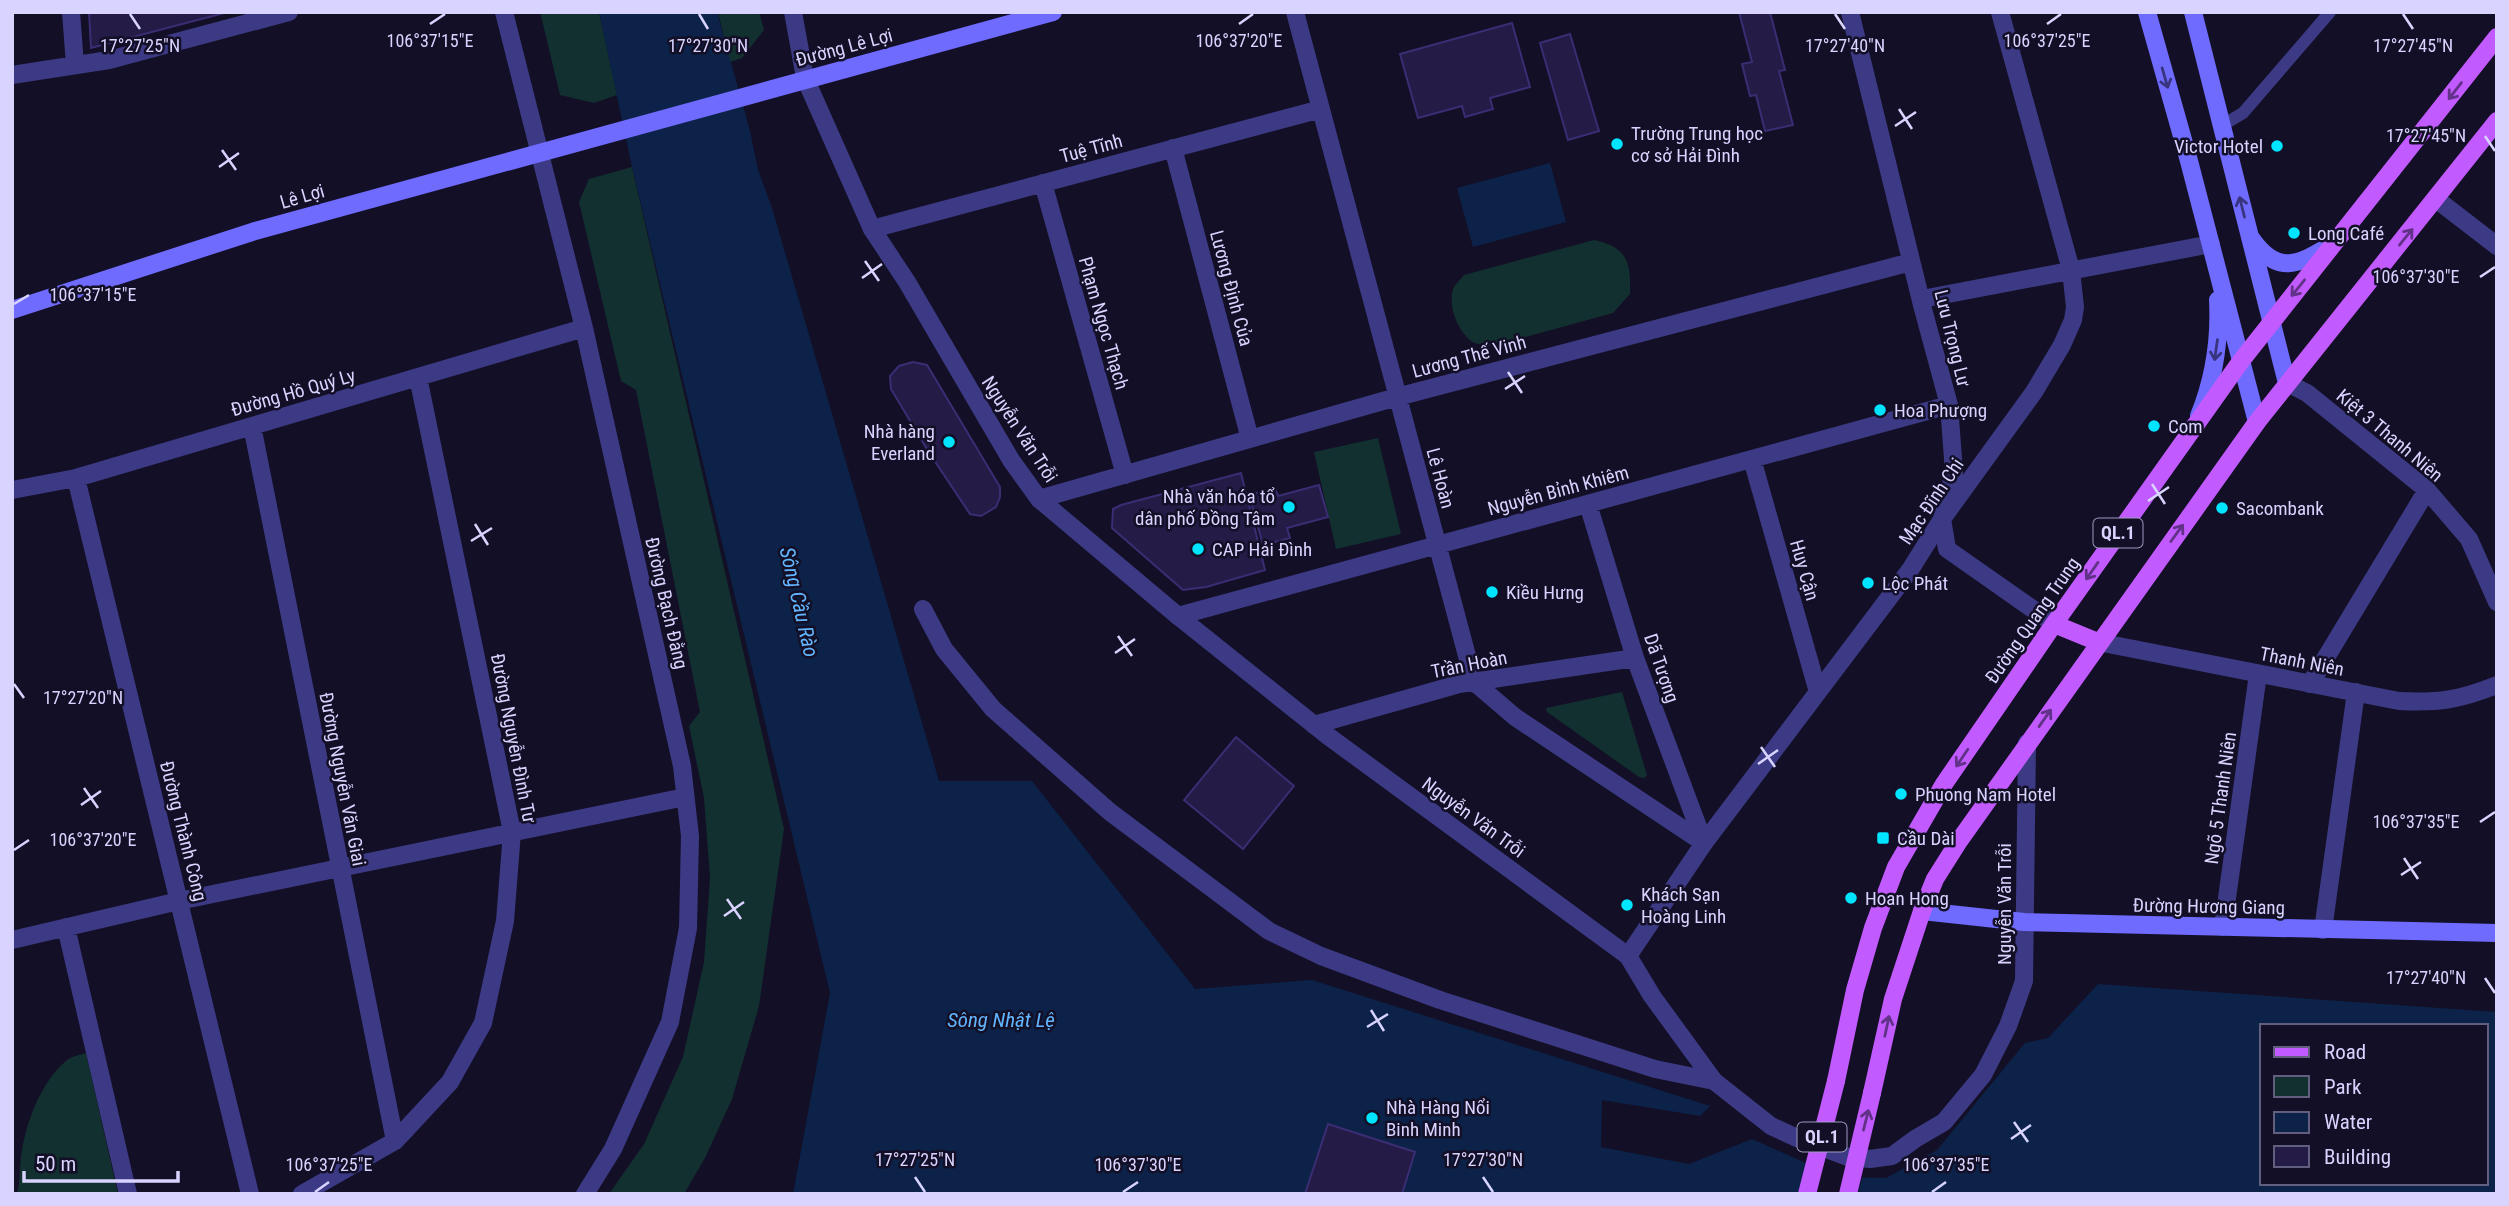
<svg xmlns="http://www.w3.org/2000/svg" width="2509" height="1206" viewBox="0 0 2509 1206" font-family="'Roboto Condensed',sans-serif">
<rect width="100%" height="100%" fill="#130f26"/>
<path fill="#12302f" d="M540 12H599L617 95 594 103 560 95Z
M718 12H759L764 30 742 58 730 62Z
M632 167 784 829 759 1006 732 1099 705 1158 684 1194H609L644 1144 683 1057 704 962 710 878 704 798 689 726 700 712 636 390 621 381 579 202 589 179Z
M1594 240C1628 247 1631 263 1630 294L1613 313 1493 346C1486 345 1476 345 1471 341 1457 330 1448 306 1453 289 1455 284 1461 279 1464 275Z
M1378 438 1401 534 1336 549 1314 452Z
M1622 692 1647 775 1644 778 1639 777 1547 712 1546 708Z
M86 1053 118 1194H17C21 1179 19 1165 22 1150 27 1120 42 1081 66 1061 71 1056 80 1055 86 1053Z"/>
<path fill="#0c2248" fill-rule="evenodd" d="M599 12H717L750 131 758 170 772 208 939 781H1032L1195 989 1312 980 1710 1106 1700 1116 1602 1100 1601 1147 1689 1164 1752 1139 1837 1177 1886 1178 1937 1150 2025 1043 2048 1038 2098 984 2497 1012V1194H793L830 993 632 167ZM2262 1026H2486V1183H2262Z
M1550 163 1566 222 1473 247 1457 188Z"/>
<path fill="#130f26" d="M1807 1160 1838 1174H1863L1858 1194H1798Z"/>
<path fill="#241b47" stroke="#3b2d73" stroke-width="2" d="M89 12H228L91 48Z
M1739 12H1770L1785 70 1779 71 1793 125 1765 131 1756 95 1750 96 1742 64 1752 62Z
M1512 23 1530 87 1490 98 1493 109 1465 117 1462 106 1418 118 1400 54Z
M1570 34 1599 131 1568 140 1540 43Z
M913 362 927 365 1000 487V497L996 507 981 516 970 514 928 451 891 389 890 376 899 366Z
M1241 473 1265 570 1206 587 1183 590 1112 528 1113 509 1121 505Z
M1319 485 1328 517 1287 528 1290 538 1263 545 1249 495 1275 488 1278 496Z
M1236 737 1294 786 1243 849 1184 800Z
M1328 1124 1415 1152 1402 1194H1305Z"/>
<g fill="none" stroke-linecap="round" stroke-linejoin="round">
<path stroke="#3d3a85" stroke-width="12" d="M2221 126 2243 113 2330 12"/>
<path stroke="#3d3a85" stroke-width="18" d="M71 12 75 65
M504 12 584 328 682 766 690 836 688 928 670 1022 613 1149 585 1194
M1295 12 1474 682 1515 717 1704 843
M1850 12 1923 309 1949 405 1954 472 1942 519 1947 549 2054 624
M12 75 109 60 289 12
M1173 148 1250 439
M1043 183 1125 475
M2436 199 2497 246
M872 229 1321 109
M1922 299 2211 244
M2287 383 2307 393 2427 490 2469 539 2497 602
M252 426 395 1141
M1752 459 1818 692
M76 478 250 1194
M12 490 76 478 584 328
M1039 499 1397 397 1911 262
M1588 504 1635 658 1704 843
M923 609 944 649 993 709 1110 812 1269 931 1321 956 1440 1000 1655 1069 1714 1081
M1178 616 1949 405
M2310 684 2427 490
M1314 725 1459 684 1635 658
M66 927 128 1194
M2223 927 2258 674
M2323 930 2356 692
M12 940 179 901 685 797
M1628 956 1704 843 1910 570 1942 519 2034 392 2062 345 2073 320 2075 307 2071 270 2000 12
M302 1194 395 1141 450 1082 483 1023 505 921 512 832 418 377"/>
<path stroke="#3d3a85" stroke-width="18" d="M793 12 805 78 872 229 907 282 1011 460 1039 499 1178 616 1328 736 1628 956 1652 996 1714 1081 1771 1126 1797 1138 1848 1157 1870 1159 1892 1156 1915 1139 1944 1122 1983 1075 2008 1026 2024 981 2027 743
M2098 642 2399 701C2439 703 2459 700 2497 685"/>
<path stroke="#6f6bff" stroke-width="18" d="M2147 12 2189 161 2257 422
M2193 12 2287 383
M2251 238C2277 276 2299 265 2331 245
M12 310 255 231 1053 12
M2199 416C2214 379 2220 339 2218 300
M1922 911 2024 922 2497 933"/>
<path stroke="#c25bff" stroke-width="18" d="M2054 624 2098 642
M1836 1081 1855 990 1873 928 1896 867 1944 784 2054 624 2241 361 2497 37
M1872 1093 1893 999 1922 911 1935 879 1959 841 2257 422 2497 121"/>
<path stroke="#c25bff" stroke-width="18" d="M1807 1194 1836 1081
M1848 1194 1872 1093"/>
</g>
<defs><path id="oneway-shaft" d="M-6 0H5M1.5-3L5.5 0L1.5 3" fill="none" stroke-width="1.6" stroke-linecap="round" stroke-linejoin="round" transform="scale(1.75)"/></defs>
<g stroke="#38347d">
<use href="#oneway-shaft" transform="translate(2165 78) rotate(74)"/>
<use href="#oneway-shaft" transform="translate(2242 207) rotate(-104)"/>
<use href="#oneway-shaft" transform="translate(2216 350) rotate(98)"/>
</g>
<g stroke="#623188">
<use href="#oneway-shaft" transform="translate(2455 91) rotate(128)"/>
<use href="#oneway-shaft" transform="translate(2406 237) rotate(-51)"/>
<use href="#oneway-shaft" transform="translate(2298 288) rotate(129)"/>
<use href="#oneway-shaft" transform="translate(2177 533) rotate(-54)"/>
<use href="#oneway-shaft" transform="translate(2092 571) rotate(125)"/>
<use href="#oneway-shaft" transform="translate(2045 718) rotate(-55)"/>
<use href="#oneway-shaft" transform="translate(1962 758) rotate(124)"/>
<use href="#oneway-shaft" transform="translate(1887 1026) rotate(-78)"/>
<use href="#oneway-shaft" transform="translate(1866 1120) rotate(-76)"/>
</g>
<path fill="none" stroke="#d9d4ff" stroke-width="2.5" d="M130 14 140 29M699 14 708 29M1835 14 1845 29M2403 14 2413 29M430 24 445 14M1239 24 1253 14M2047 24 2061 14M1899 109 1912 129M1895 126 1916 112M2485 136 2495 151M222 150 236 170M219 167 239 153M865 261 879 281M2480 277 2495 267M862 278 882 264M14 304 29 295M1508 372 1522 393M1505 389 1525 376M2152 484 2165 504M2148 501 2169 487M475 524 488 545M471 541 492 528M1118 636 1132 656M1115 653 1135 639M14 684 24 698M1761 747 1775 767M1758 764 1778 750M84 788 98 808M81 805 101 791M2480 822 2495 812M14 850 29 840M2404 858 2418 879M2401 875 2421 862M727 899 741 919M724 916 744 902M2485 978 2495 993M1371 1010 1384 1031M1367 1027 1388 1014M2014 1122 2028 1142M2011 1139 2031 1125M915 1177 925 1192M1483 1177 1493 1192M315 1192 329 1182M1123 1192 1138 1182M1932 1192 1946 1182"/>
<g fill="#00e5ff" stroke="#130f26" stroke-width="2.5">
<circle cx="1617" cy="144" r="7"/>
<circle cx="2277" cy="146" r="7"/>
<circle cx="2294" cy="233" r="7"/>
<circle cx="1880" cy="410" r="7"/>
<circle cx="2154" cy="426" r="7"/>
<circle cx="949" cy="442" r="7"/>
<circle cx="1289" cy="507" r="7"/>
<circle cx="2222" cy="508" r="7"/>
<circle cx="1198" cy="549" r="7"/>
<circle cx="1868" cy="583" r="7"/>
<circle cx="1492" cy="592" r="7"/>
<circle cx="1901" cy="794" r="7"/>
<rect x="1876" y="831" width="14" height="14" rx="3.5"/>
<circle cx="1851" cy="898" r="7"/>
<circle cx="1627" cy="905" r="7"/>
<circle cx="1372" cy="1118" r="7"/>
</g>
<g text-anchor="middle" stroke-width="5" stroke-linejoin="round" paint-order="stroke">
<g fill="#130f26" stroke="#9e99be" stroke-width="2">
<rect x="2093.5" y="518.5" width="49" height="29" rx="5"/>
<rect x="1797.5" y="1122.5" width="49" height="29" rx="5"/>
</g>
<g font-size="18" font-weight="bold" fill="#d9d4ff">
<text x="2118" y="539">QL.1</text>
<text x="1822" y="1143">QL.1</text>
</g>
<g font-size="19" fill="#d9d4ff" stroke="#130f26">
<text transform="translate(844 47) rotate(-15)" y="7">Đường Lê Lợi</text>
<text transform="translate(1091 148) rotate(-15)" y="7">Tuệ Tĩnh</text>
<text transform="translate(302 196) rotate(-16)" y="7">Lê Lợi</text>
<text transform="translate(1232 288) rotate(75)" y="7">Lương Định Của</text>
<text transform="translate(1104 323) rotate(74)" y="7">Phạm Ngọc Thạch</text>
<text transform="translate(1953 338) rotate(76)" y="7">Lưu Trọng Lư</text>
<text transform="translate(1469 356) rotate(-15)" y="7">Lương Thế Vinh</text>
<text transform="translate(293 392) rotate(-16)" y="7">Đường Hồ Quý Ly</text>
<text transform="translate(1020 429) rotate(57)" y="7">Nguyễn Văn Trỗi</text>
<text transform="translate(2390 435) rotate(40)" y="7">Kiệt 3 Thanh Niên</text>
<text transform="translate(1441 478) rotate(75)" y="7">Lê Hoàn</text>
<text transform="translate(1558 490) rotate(-15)" y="7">Nguyễn Bỉnh Khiêm</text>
<text transform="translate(1931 501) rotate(-56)" y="7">Mạc Đĩnh Chi</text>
<text transform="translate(1805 570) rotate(74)" y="7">Huy Cận</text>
<text transform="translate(667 603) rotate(77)" y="7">Đường Bạch Đằng</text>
<text transform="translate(2032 620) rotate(-55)" y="7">Đường Quang Trung</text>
<text transform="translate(2302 661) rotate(11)" y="7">Thanh Niên</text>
<text transform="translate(1469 664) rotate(-11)" y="7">Trần Hoàn</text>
<text transform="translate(1662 668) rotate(71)" y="7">Dã Tượng</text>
<text transform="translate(514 738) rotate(79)" y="7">Đường Nguyễn Đình Tư</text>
<text transform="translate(343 779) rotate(79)" y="7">Đường Nguyễn Văn Giai</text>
<text transform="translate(2220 798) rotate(-82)" y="7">Ngõ 5 Thanh Niên</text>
<text transform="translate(1474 817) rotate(36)" y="7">Nguyễn Văn Trỗi</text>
<text transform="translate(184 831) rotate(76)" y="7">Đường Thành Công</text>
<text transform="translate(2004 904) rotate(-90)" y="7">Nguyễn Văn Trỗi</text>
<text transform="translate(2209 906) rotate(1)" y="7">Đường Hương Giang</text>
</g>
<g font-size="19" fill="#d9d4ff" stroke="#130f26" text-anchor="start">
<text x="1631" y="140">Trường Trung học<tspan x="1631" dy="22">cơ sở Hải Đình</tspan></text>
<text x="2263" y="153" text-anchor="end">Victor Hotel</text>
<text x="2308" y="240">Long Café</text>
<text x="1894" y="417">Hoa Phượng</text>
<text x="2168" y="433">Com</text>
<text x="935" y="438" text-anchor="end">Nhà hàng<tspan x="935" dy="22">Everland</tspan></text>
<text x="1275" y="503" text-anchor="end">Nhà văn hóa tổ<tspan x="1275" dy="22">dân phố Đồng Tâm</tspan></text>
<text x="2236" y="515">Sacombank</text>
<text x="1212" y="556">CAP Hải Đình</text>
<text x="1882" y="590">Lộc Phát</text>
<text x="1506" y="599">Kiều Hưng</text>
<text x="1915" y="801">Phuong Nam Hotel</text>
<text x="1897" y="845">Cầu Dài</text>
<text x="1641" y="901">Khách Sạn<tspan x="1641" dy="22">Hoàng Linh</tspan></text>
<text x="1865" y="905">Hoan Hong</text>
<text x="1386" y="1114">Nhà Hàng Nổi<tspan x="1386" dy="22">Binh Minh</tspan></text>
</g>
<g font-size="21" font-style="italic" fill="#62b6ff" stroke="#130f26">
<text transform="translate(799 602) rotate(77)" y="7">Sông Cầu Rào</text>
<text x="1001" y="1027">Sông Nhật Lệ</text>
</g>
</g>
<g font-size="18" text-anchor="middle" fill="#d9d4ff" stroke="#130f26" stroke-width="5" stroke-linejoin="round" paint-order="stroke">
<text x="430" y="47">106°37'15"E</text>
<text x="1239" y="47">106°37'20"E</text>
<text x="2047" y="47">106°37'25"E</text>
<text x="2413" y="52">17°27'45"N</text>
<text x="140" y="52">17°27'25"N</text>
<text x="708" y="52">17°27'30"N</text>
<text x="1845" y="52">17°27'40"N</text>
<text x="2426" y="142">17°27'45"N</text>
<text x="2416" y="283">106°37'30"E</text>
<text x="93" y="301">106°37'15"E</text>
<text x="83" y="704">17°27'20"N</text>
<text x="2416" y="828">106°37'35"E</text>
<text x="93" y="846">106°37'20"E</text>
<text x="2426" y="984">17°27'40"N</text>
<text x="915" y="1166">17°27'25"N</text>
<text x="1483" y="1166">17°27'30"N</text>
<text x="329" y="1171">106°37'25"E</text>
<text x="1138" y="1171">106°37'30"E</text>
<text x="1946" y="1171">106°37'35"E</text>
</g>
<rect width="2509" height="1206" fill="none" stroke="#d9d4ff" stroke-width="28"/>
<rect x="2260" y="1024" width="228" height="161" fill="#130f26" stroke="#625e7d" stroke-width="2"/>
<rect x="2274" y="1047" width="35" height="10" fill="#c25bff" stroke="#625e7d" stroke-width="2"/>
<text x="2324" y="1059" font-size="21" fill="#d9d4ff">Road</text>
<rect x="2274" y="1076" width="35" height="21" fill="#12302f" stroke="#625e7d" stroke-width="2"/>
<text x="2324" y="1094" font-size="21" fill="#d9d4ff">Park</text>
<rect x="2274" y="1112" width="35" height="21" fill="#0c2248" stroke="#625e7d" stroke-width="2"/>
<text x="2324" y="1129" font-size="21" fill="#d9d4ff">Water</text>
<rect x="2274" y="1146" width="35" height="21" fill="#241b47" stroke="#625e7d" stroke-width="2"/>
<text x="2324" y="1164" font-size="21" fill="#d9d4ff">Building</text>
<path d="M24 1171v10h154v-10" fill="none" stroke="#d9d4ff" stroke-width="3.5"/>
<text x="35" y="1171" font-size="21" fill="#d9d4ff" stroke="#130f26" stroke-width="5" paint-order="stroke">50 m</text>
</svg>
